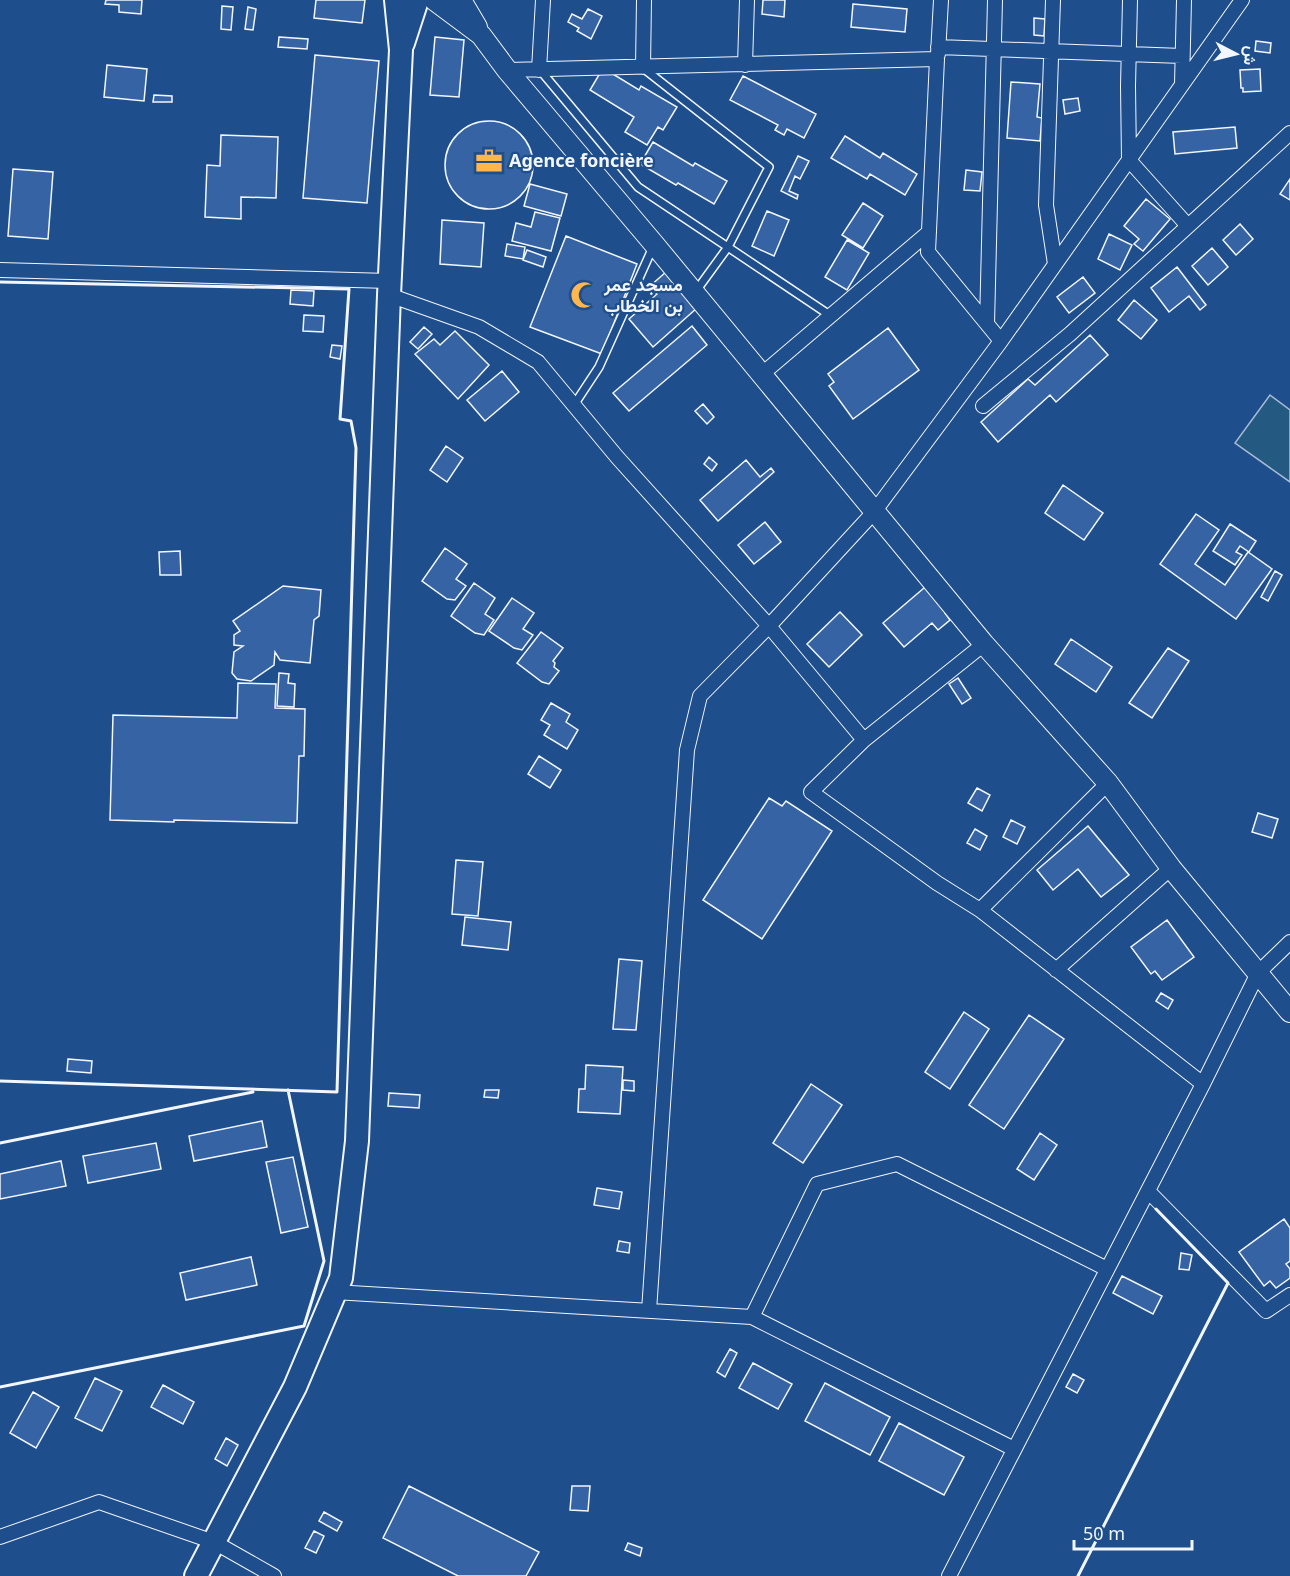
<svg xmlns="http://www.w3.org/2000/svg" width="1290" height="1576" viewBox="0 0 1290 1576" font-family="'Noto Sans',Vazirmatn,sans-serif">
<rect width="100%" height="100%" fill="#1f4e8c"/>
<path fill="#245a82" stroke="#a8bbd7" stroke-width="1.5" d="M1270 395 1290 410V482L1235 443Z"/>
<path fill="#3563a3" stroke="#f2f6ff" stroke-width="1.5" d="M106 0H142L141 14 119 12V5L105 4Z
M316 0H365L362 23 314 18Z
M763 0H785L784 17 762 14Z
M853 4 907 9 905 32 851 27Z
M222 6 233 7 231 30 221 29Z
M248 7 256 9 253 30 245 29Z
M588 9 602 16 591 39 577 31 579 28 568 22 572 14 582 19Z
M1034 18 1045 19 1044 36 1034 35Z
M279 37 308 39 307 49 278 47Z
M435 37 464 40 459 97 430 95Z
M1256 41 1271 43 1270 53 1255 51Z
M315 55 379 61 367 203 303 198Z
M107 65 147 69 144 101 104 97Z
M603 68 639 90 641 86 677 107 663 130 658 127 647 145 625 132 634 117 590 90Z
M1260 69 1261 91 1243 92V88H1241L1240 70Z
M743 76 816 114 804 138 787 129 784 135 775 130 778 125 730 100Z
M1011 82 1040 84 1037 117 1042 118 1040 141 1007 138Z
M154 95 172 96V102H153Z
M1078 98 1080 111 1065 114 1063 100Z
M445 165a44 44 0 1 1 88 0a44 44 0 1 1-88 0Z
M1235 127 1237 148 1175 154 1173 132Z
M221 135 278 137 276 198 241 197V219L205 217 207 165 220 166Z
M845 136 880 158 883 153 917 174 905 195 870 174 867 179 831 158Z
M653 142 693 166 695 163 727 181 714 204 678 183 676 185 640 164Z
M798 156 809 161 800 179 795 176 789 191 798 195 797 199 781 191Z
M13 169 53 172 48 239 8 236Z
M966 170 982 172 980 191 964 190Z
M1290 179V200L1280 194Z
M530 184 567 194 561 216 524 206Z
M1146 199 1170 219 1143 251 1134 244 1139 239 1124 226Z
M863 203 883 216 863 248 842 235Z
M767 211 789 220 774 256 752 246Z
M535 212 560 218 551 251 512 241 516 223 531 227Z
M442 220 484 223 481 267 440 264Z
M1240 224 1253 239 1236 255 1223 240Z
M1109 234 1132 245 1120 270 1098 259Z
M566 236 637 264 602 354 530 327Z
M847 240 869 253 847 290 825 277Z
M507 244 525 247 523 259 505 256Z
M1212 248 1228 267 1208 285 1192 266Z
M527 250 546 257 543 267 523 260Z
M1177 267 1206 305 1200 310 1189 296 1169 312 1151 288Z
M666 272 697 308 653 347 629 319 657 294 650 286Z
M1083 277 1095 293 1069 313 1057 297Z
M291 290 314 291 313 306 290 304Z
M1134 300 1157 320 1141 339 1118 320Z
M304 315 324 316 323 332 303 331Z
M692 326 707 345 629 411 613 393Z
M424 327 432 334 418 349 410 342Z
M888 328 919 370 853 419 829 386 834 382 828 374Z
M455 331 489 365 458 399 415 354 434 339 440 345Z
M1090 335 1108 355 1056 402 1050 395 998 442 981 422 1028 379 1035 385Z
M332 345 342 346 340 359 330 357Z
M502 371 519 392 485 421 467 400Z
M703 404 714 417 707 424 695 411Z
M446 446 463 458 447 482 430 470Z
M709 457 717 464 712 471 704 464Z
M746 460 760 477 771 468 774 472 718 521 700 500Z
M1063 485 1103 513 1084 540 1045 513Z
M1196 514 1219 530 1195 564 1225 585 1248 552 1272 569 1236 619 1160 564Z
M765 522 781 542 754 564 738 545Z
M1230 524 1256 541 1249 552 1240 546 1236 552 1242 555 1235 565 1213 551Z
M445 548 467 564 456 579 466 586 455 600 447 599 422 581Z
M180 551 181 575H160L159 552Z
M1275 571 1282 575 1268 601 1261 597Z
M931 582 952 607 945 613 950 620 938 630 932 623 904 647 883 623Z
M474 583 495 598 485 614 494 620 484 635 475 633 451 616Z
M283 586 321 590 319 616 314 620 310 663 280 660 275 652 274 665 251 681 237 679 232 673 234 652 243 646 234 645V635L240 631 233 621Z
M512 598 534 613 523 629 533 635 522 650 514 648 489 631Z
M840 612 862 635 829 667 807 644Z
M541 632 563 648 553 661 555 663 554 667 559 671 549 684 542 682 517 663Z
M1071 639 1112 667 1096 692 1055 664Z
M1168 648 1189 661 1152 718 1129 703Z
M279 673 289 674 288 683 295 684 294 707 277 706Z
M958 678 971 698 962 704 949 684Z
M238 683 276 684 275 708 305 709 304 756H299L297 823 174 820V822L110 820 113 715 237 718Z
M551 703 570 714 566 722 578 730 567 749 544 735 550 725 541 720Z
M539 756 561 770 550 788 528 774Z
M977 788 990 795 982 811 968 803Z
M769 798 782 806 786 801 832 831 762 939 703 900Z
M1258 813 1278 819 1272 838 1252 832Z
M1011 820 1025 827 1017 844 1003 837Z
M1088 826 1129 875 1101 897 1078 869 1053 890 1037 870Z
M975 829 987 836 980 850 967 843Z
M456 860 483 862 478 916 452 914Z
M465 917 511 922 508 950 462 945Z
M1167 920 1194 957 1162 980 1155 971 1151 974 1131 947Z
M619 959 642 961 636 1030 613 1029Z
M1161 993 1173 1000 1168 1009 1156 1001Z
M964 1012 989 1029 950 1089 925 1072Z
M1029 1015 1064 1039 1004 1129 969 1105Z
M68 1059 92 1061 91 1073 67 1071Z
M586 1065 623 1067 620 1114 578 1112 579 1089H585Z
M623 1080 634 1081V1091L623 1090Z
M811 1084 842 1105 803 1163 773 1143Z
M485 1090H499L498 1098 484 1097Z
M389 1093 420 1095 419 1108 388 1106Z
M262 1121 267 1147 194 1161 189 1136Z
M1040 1133 1057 1145 1034 1180 1017 1169Z
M156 1143 161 1169 88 1183 83 1156Z
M293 1157 308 1227 281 1233 266 1162Z
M61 1161 66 1186 0 1199V1174Z
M597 1188 622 1192 619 1209 594 1205Z
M1284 1219 1290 1228V1261L1286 1264 1290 1269V1278L1276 1288 1270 1281 1264 1286 1239 1252Z
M619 1241 630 1243 629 1253 617 1251Z
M1181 1253 1192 1255 1189 1270 1179 1269Z
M251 1257 257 1285 186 1300 180 1273Z
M1122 1276 1162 1296 1153 1314 1113 1293Z
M730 1349 737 1353 725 1377 717 1372Z
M753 1363 792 1384 778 1409 739 1388Z
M1073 1374 1084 1380 1077 1393 1066 1387Z
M95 1378 122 1391 102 1431 75 1418Z
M825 1383 890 1417 870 1455 805 1421Z
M163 1385 194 1402 183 1424 151 1407Z
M33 1392 59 1407 36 1448 10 1433Z
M899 1423 964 1457 944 1495 879 1461Z
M226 1438 238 1445 227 1466 215 1459Z
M409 1486 539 1552 526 1576H458L383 1538Z
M572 1486H590L588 1511 570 1510Z
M324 1512 342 1522 337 1531 319 1521Z
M314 1531 324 1536 316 1553 305 1548Z
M628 1543 642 1548 640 1556 625 1550Z"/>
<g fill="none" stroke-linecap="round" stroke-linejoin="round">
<defs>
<path id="service" d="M643 68 769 167 728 247 696 291
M540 70 638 187 831 316
M574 405 599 367 653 247"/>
<path id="minor" d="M1053 0 1046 205 1055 264
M1130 0 1128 86 1129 160 1188 226
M938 47 1182 56
M938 54 941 0
M745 65 747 0
M643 67 644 0
M507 70 937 59 928 252 1001 341
M539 70 543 0
M1182 85 1184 0
M0 270 389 281
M389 295 479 327 538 362 617 457 769 626 864 740
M987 324 995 0
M761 375 929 232
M983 406 1070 334 1290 133
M984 644 864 740 811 792 937 883 980 910 1203 1084
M980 910 1108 783
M1056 970 1171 868
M1148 1191 1266 1311 1290 1295
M334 1292 752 1317 1014 1449
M649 1311 687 750 700 696 769 626 874 512 1001 341 1242 0
M752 1317 817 1184 897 1164 1107 1269
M0 1537 99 1502 214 1542 274 1576
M949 1576 1203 1084 1258 973 1290 942"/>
<path id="secondary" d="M434 0 481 35 507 70 654 244 984 644 1108 783 1171 868 1290 1012
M461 0 477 27"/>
<path id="primary" d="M403 43 417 0
M196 1576 295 1387 341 1278 357 1141 389 295 401 50 396 0"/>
</defs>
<use href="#service" stroke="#f2f6ff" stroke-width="10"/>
<use href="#minor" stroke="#f2f6ff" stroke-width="16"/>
<use href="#secondary" stroke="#f2f6ff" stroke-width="22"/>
<use href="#primary" stroke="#f2f6ff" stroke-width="26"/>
<use href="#service" stroke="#1f4e8c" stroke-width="7"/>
<use href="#minor" stroke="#1f4e8c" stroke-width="14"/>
<use href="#secondary" stroke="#1f4e8c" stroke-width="20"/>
<use href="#primary" stroke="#1f4e8c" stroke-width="22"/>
<path stroke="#f2f6ff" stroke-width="3" d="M0 282 349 289 340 419 351 421 356 448 337 1092 0 1081
M0 1143 253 1092
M0 1387 304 1326 324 1261 288 1090
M1078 1576 1228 1283 1156 1209"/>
</g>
<defs>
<symbol id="office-bare" viewBox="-9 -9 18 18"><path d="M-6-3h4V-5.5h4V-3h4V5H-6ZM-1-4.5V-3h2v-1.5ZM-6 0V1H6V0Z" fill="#ffb74d" stroke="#1f4e8c" stroke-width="2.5" paint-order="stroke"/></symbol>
<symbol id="mosque-bare" viewBox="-9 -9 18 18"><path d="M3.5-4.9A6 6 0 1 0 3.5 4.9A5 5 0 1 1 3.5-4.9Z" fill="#ffb74d" stroke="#1f4e8c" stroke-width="2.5" paint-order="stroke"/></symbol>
</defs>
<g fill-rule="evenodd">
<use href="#office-bare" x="470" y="142" width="38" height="38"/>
<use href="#mosque-bare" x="565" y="276" width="38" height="38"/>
</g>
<g text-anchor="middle" stroke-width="4.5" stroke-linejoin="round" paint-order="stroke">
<g font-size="18" font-weight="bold" fill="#f2f6ff" stroke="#1f4e8c" text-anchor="start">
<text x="509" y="167">Agence foncière</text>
<text x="604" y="291">مسجد عمر<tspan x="604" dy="21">بن الخطاب</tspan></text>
</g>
</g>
<g transform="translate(1236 54) rotate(97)" stroke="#1f4e8c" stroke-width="4.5" paint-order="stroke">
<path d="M0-4.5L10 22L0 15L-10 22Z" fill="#f2f6ff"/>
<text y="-9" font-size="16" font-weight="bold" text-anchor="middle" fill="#f2f6ff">ش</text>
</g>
<path d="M1074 1540v9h118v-9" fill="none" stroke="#f2f6ff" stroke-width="3"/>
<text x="1083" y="1540" font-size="18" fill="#f2f6ff" stroke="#1f4e8c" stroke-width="4.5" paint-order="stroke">50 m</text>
</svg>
